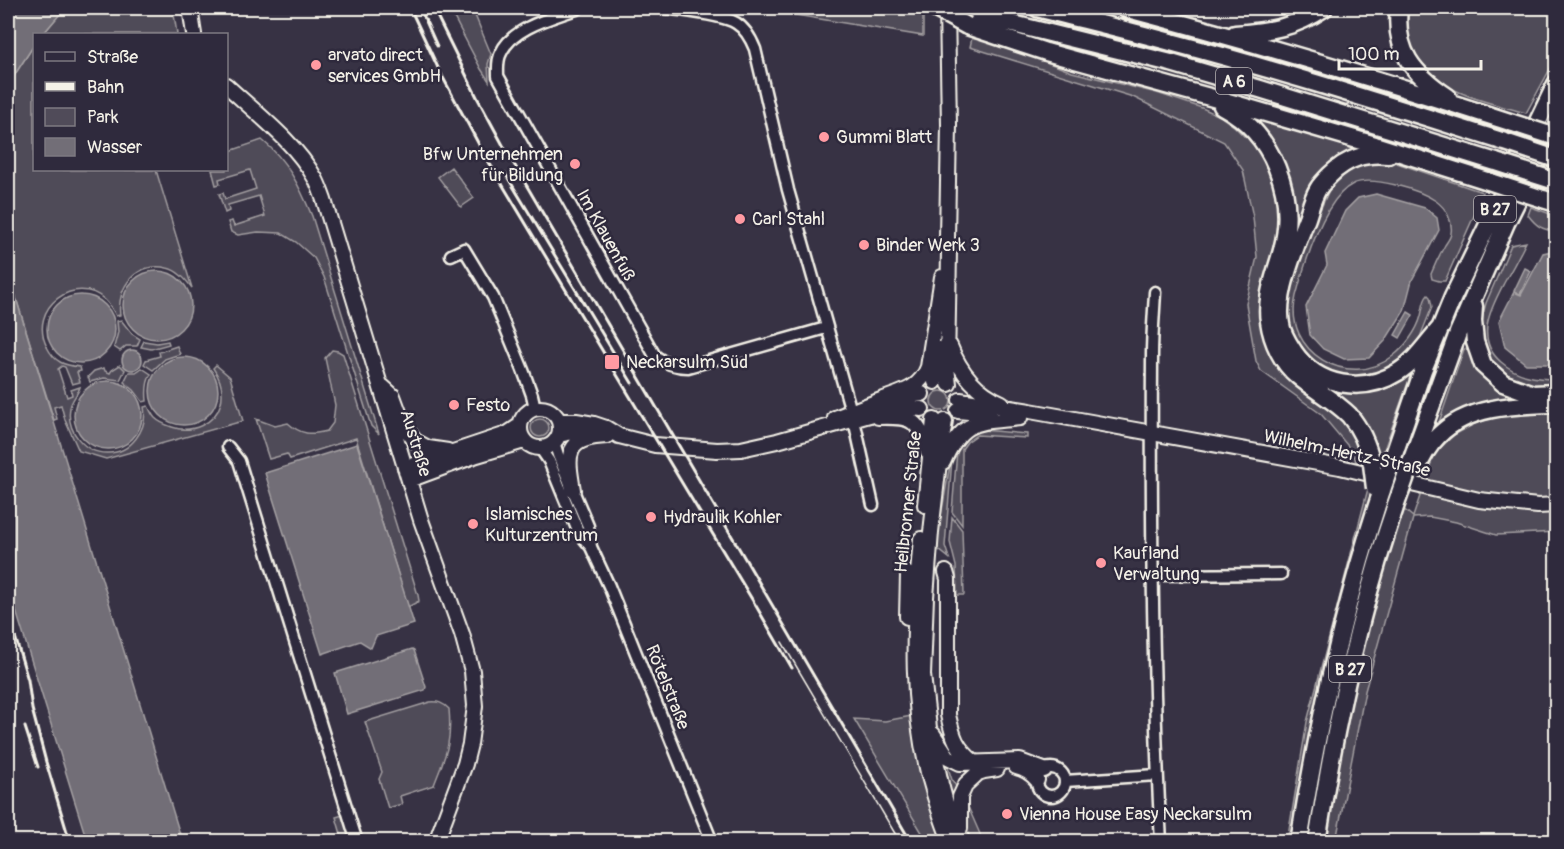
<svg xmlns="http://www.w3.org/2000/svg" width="1564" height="849" viewBox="0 0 1564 849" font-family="Pangolin,sans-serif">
<rect width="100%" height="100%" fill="#373244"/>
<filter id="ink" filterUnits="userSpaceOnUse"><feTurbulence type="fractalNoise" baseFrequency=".0167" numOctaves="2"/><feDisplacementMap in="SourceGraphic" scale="12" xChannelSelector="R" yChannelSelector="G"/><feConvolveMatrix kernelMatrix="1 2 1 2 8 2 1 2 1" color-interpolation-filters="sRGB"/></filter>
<g filter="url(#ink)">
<path fill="#504b59" stroke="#a29ea0" stroke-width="1.5" d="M65 8H173L177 34H43Z
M449 8H472L491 54 488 64 489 81 481 69Z
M753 8H923V36Z
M1407 8H1556V58L1526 113C1480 100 1414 88 1406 31 1405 23 1407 15 1407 8Z
M972 38 1008 47 1072 72 1157 93 1202 108 1220 116 1235 127 1244 136 1247 132 1263 155 1277 186 1280 229 1263 327 1271 354 1279 367 1346 420 1367 459 1356 462 1353 452 1321 414 1261 371 1256 361 1246 304 1257 257 1253 217 1243 170 1224 142 1133 97 970 47Z
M34 45V170H156L192 288C186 280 178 270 167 268 138 261 116 286 120 315L116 316C113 310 110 305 105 300 76 273 27 307 47 347 55 363 64 365 80 367L81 371 77 372 80 382 72 384 65 367 62 366 58 369 67 397 72 395 71 390 80 387C78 394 71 400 70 408 66 430 84 454 108 453 131 453 148 429 144 407L148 406C150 410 152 415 155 418 159 422 166 425 172 427 191 434 215 424 221 403 224 390 220 378 213 368L216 365 230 377 243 421 106 459 79 451 65 420 61 405 54 407 57 419 54 420 16 298 8 264V85Z
M1255 117 1356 148 1296 228 1293 227C1296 196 1288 167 1271 140 1267 134 1260 128 1255 123Z
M262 140C287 160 300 187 312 216L379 434 371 426 324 277 314 258 296 242 281 233 258 232 238 235 231 232 228 222 232 221 234 226 265 216 259 196 228 205 229 211 225 213 219 194 223 193 225 199 256 189 250 170 219 179 220 184 216 185 212 170H226L227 152Z
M1365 162H1394L1482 192 1481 200 1445 281H1439L1432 279 1431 274C1435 264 1440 254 1445 245 1447 242 1451 237 1451 233 1453 221 1446 208 1436 201 1420 190 1372 175 1353 184 1324 198 1304 266 1296 296 1282 352 1349 391 1393 356 1405 347 1417 331 1421 316 1423 308 1423 300 1428 295L1430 297 1432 307 1420 337 1407 356 1393 369 1377 377 1353 378 1334 374 1316 366 1295 340 1290 323 1288 300 1307 240 1329 190 1338 178Z
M451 167 474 198 461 207 438 177Z
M1531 207 1556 216V232C1542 229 1537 227 1528 215Z
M1526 242C1519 256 1512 269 1504 283 1491 308 1474 339 1501 362 1517 376 1536 379 1556 379V386L1527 385 1502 373 1489 359 1482 343V318L1486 303 1511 245Z
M121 320 132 334 140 339 137 346H126L120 351 114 347 118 332 117 321Z
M144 341 157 343 168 341 169 344 151 349 141 347Z
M177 346 180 354 165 359 153 370 144 364 146 360 160 356 159 352Z
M1464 349 1470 350C1481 372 1487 386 1512 395V399L1436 431Z
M332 350 338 351 343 354 418 595 419 601 408 607 356 438 290 459 287 454 269 459 256 419 275 426 288 423C301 435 311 435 327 431L333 423 335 405 325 358Z
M120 365 125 370 120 380 104 378 90 382 88 377 94 371 104 368 105 371 110 373 112 370Z
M142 368 151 374C146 382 146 391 147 401L143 402 134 390 124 382 129 372H136Z
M1408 374H1410V377L1381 458H1378L1329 388Z
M931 401a10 10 0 1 1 20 0a10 10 0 1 1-20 0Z
M1542 412H1556V532L1496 535 1456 522 1430 517 1413 518 1365 691 1336 841 1287 842 1307 722 1370 481 1413 517 1434 454 1454 435 1478 422 1502 416Z
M531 428a9 9 0 1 1 18 0a9 9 0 1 1-18 0Z
M982 430 1027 434V438L977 435 967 442 962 449V525L952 512 957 451C962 439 969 432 982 430Z
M951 459H952L945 546 949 558 938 549 937 539Z
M952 517 962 530 964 595H957L956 566 950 542Z
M430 702C438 701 443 703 449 709 452 743 446 754 434 785L400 796 402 804 388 808 379 779 382 772 365 722Z
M933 712 936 730 952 780 966 802 983 841H927L854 719 885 721Z
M343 815 351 841H343L336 817Z"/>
<path fill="#726e77" stroke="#a6a2a4" stroke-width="1.5" d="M8 8H65L43 34H34V45L8 85Z
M1376 194 1425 208 1437 218 1439 230 1412 280 1404 311 1385 341 1369 358 1344 359 1323 349 1310 335 1306 307 1327 265 1325 253 1345 211 1358 198Z
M1556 250V364H1526L1505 347 1499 321 1514 292 1521 295 1543 253Z
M8 264 16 298 182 841H87L8 585Z
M1525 268 1531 271 1520 294 1514 291Z
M123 305a34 34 0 1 1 68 0a34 34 0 1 1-68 0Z
M47 329a34 34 0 1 1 68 0a34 34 0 1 1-68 0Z
M1408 312 1413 315 1400 338 1395 335Z
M122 360a10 10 0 1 1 20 0a10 10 0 1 1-20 0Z
M150 391a34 34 0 1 1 68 0a34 34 0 1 1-68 0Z
M74 415a34 34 0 1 1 68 0a34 34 0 1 1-68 0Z
M357 444 414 624 376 636 371 648 360 641 322 654 265 473Z
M412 649 414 650 426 687 425 690 347 714 335 673Z"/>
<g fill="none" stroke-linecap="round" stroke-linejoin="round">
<defs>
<path id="minor" d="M579 8C555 17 512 27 501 53 497 60 498 68 498 76L655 356C666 364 675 367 688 367L826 328
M665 8C683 11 721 14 736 23 746 29 751 39 755 49L788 190 851 411
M451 255 464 249 493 297 523 370 532 395 535 408
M1155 292C1154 313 1152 334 1152 355 1151 517 1152 680 1161 842
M854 420 873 505
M554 442 558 455 588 526 591 547
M228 447 239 461 357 842
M540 448 549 461 578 531 591 547 609 586 712 842
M1152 575 1281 574
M1037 782a14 14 0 1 1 28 0a14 14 0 1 1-28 0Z
M1065 781 1157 775"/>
<path id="major" d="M190 8 194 34
M947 8 949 125 947 238 949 251 947 367 949 384
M226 85C256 113 295 142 315 178 319 185 321 192 324 200L421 520 462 634 472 671 475 706 470 744 465 764 436 842
M950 346C960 372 976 392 1002 403
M935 382 939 349
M382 386 393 396 404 426 415 441 428 448 448 451
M881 400C902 392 920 389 928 367L942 277
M960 400 1030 411 1340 467 1479 500 1538 506 1556 505
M520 428a20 20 0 1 1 40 0a20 20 0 1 1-40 0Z
M958 411 989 414
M878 417C913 416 918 419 928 453
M835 418 881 400 922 394
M559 421H576L594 424 606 428 619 436 655 445 717 450 741 449 777 441 898 407 922 409
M945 421 941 445 931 532 926 597 923 675 929 728 941 784 946 803 963 842
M559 435 577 431 596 433
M943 462C963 418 976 423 1020 418
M405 468 507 434 519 426
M409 480 477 455 524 441
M573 490C567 455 564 438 607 436
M925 505 934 420
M921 539C913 624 908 711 934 794 939 810 944 827 951 842
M946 572 948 579V715C953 737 956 748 974 762
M907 617 908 574
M933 734 948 757 960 763 1020 761 1044 770
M1016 767C1025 769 1031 773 1037 780
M960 829V797L966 784 978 773 984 771 997 769"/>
<path id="highway" d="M1037 8C1084 20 1131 31 1178 44 1288 73 1396 108 1505 142
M1124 8C1254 42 1384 81 1513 123
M1399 8C1394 51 1413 74 1448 97
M968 13 1171 63 1260 89 1496 162
M967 26 1046 52 1235 104 1375 145 1488 181
M1235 34C1270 31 1294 28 1324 8
M1222 106C1273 133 1297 195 1282 250 1276 273 1265 297 1269 321 1272 342 1282 363 1298 376 1314 390 1334 400 1349 415 1361 429 1368 446 1372 464
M1388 155C1365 153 1347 158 1330 175 1326 179 1321 184 1318 189 1313 197 1310 209 1307 218 1296 246 1275 294 1281 324 1282 334 1289 344 1294 352 1318 387 1363 394 1398 372 1416 361 1428 341 1442 326
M1543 199 1556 203
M1474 306 1473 321 1475 342 1483 365 1503 383 1533 394 1556 393
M1389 469 1423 370 1453 297 1556 84
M1416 471C1421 459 1428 446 1438 436 1468 405 1517 405 1556 404
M1407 473 1458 333 1506 223 1556 123
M1299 842C1318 723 1344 604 1382 490
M1317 842C1335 724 1360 605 1400 493"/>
</defs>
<use href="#minor" stroke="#f4f1e8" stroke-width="15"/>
<use href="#major" stroke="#f4f1e8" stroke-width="18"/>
<use href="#highway" stroke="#f4f1e8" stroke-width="21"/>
<use href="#minor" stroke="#2f2a3d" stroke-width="10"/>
<use href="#major" stroke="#2f2a3d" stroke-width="14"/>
<use href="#highway" stroke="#2f2a3d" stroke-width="16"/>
<path stroke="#f4f1e8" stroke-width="1.5" d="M782 642 900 842"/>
<path stroke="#f4f1e8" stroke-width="3" d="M410 8 440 72 484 154 756 606 792 668
M420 8 437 46
M433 8 478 99 504 147 911 842
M505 173 632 383
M8 613 28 680 32 709 46 762 70 842
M25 727 38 767"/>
<defs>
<path id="highway-bridge" d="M934 8 967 26
M1513 123 1556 137
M1505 142 1556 159
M1496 162 1552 180
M1488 181 1543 199
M1372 464 1375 488
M1382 490 1389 469
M1400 493 1407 473"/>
</defs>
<use href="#highway-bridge" stroke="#f4f1e8" stroke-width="21" stroke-linecap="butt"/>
<use href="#highway-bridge" stroke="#2f2a3d" stroke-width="16"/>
</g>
</g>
<g fill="#ff9aa2" stroke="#2f2a3d" stroke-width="2">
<circle cx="316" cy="65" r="6"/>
<circle cx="824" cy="137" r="6"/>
<circle cx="575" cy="164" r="6"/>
<circle cx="740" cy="219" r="6"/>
<circle cx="864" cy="245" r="6"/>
<rect x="604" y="354" width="16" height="16" rx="3"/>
<circle cx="454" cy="405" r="6"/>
<circle cx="651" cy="517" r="6"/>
<circle cx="473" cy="524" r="6"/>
<circle cx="1101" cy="563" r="6"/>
<circle cx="1007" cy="814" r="6"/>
</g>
<g text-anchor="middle" stroke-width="5" stroke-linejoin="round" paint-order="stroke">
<g fill="#2f2a3d" stroke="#b9b5b5" stroke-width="1.5">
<rect x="1216" y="68" width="36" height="26" rx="4.5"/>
<rect x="1474" y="196" width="42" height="26" rx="4.5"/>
<rect x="1329" y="656" width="42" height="26" rx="4.5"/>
</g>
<g font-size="16" font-weight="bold" fill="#f4f1e8">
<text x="1234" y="87">A 6</text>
<text x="1495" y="215">B 27</text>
<text x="1350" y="675">B 27</text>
</g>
<g font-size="18" fill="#f4f1e8" stroke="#2f2a3d" text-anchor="start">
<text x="328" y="61">arvato direct<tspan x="328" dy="21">services GmbH</tspan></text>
<text x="836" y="143">Gummi Blatt</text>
<text x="563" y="160" text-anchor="end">Bfw Unternehmen<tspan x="563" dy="21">für Bildung</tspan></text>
<text x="752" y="225">Carl Stahl</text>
<text x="876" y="251">Binder Werk 3</text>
<text x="626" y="368">Neckarsulm Süd</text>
<text x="466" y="411">Festo</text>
<text x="485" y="520">Islamisches<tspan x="485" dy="21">Kulturzentrum</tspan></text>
<text x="663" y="523">Hydraulik Kohler</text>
<text x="1113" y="559">Kaufland<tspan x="1113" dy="21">Verwaltung</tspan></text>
<text x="1019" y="820">Vienna House Easy Neckarsulm</text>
</g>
<g font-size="18" fill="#f4f1e8" stroke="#2f2a3d">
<text transform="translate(606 235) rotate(61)" y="6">Im Klauenfuß</text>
<text transform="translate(416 443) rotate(73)" y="6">Austraße</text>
<text transform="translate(1347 453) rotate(12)" y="6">Wilhelm-Hertz-Straße</text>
<text transform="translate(908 502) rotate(-84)" y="6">Heilbronner Straße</text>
<text transform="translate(668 687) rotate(68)" y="6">Rötelstraße</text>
</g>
</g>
<rect width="1564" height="849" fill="none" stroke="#2f2a3d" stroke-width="30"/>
<rect x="15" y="15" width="1534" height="819" fill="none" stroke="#f4f1e8" stroke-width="2" filter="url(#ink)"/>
<rect x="33" y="33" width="195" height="138" fill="#2f2a3d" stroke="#7e7a81" stroke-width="1.5"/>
<rect x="45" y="52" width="30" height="9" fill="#2f2a3d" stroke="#7e7a81" stroke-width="1.5"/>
<text x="87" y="63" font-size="18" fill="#f4f1e8">Straße</text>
<rect x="45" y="82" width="30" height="9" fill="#f4f1e8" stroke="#7e7a81" stroke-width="1.5"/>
<text x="87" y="93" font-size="18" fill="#f4f1e8">Bahn</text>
<rect x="45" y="108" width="30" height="18" fill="#504b59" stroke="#7e7a81" stroke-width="1.5"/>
<text x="87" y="123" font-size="18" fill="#f4f1e8">Park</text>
<rect x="45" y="138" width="30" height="18" fill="#726e77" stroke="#7e7a81" stroke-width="1.5"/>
<text x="87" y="153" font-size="18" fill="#f4f1e8">Wasser</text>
<path d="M1339 60v9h142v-9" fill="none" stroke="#f4f1e8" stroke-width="3"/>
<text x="1348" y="60" font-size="18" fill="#f4f1e8" stroke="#2f2a3d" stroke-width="4.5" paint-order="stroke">100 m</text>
</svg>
